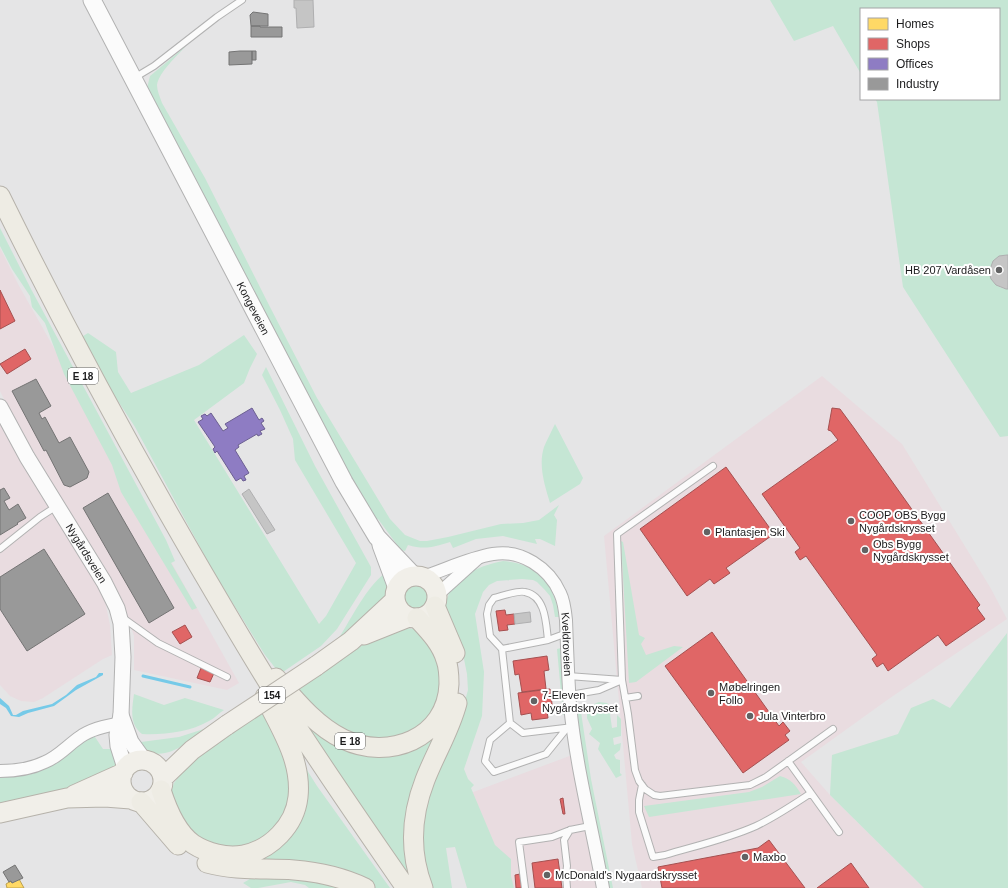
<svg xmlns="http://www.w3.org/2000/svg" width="1008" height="888" viewBox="0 0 1008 888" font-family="Arial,sans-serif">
<rect width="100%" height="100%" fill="#e5e5e6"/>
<path fill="#e9dce0" d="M0 248 18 284 77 389 127 483 239 683 227 690 134 670V636L125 608 114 584 66 508 10 411 0 391Z
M822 376 902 444 990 587 1007 619 890 698 801 762 830 795 924 888H642L632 844 604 536Z
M0 420 99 587 105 601 110 625 112 655 103 659 43 698 34 702 21 701 10 696 0 685Z
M572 755 597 888H509L468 794Z"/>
<path fill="#c5e6d4" d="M770 0H1008V255C984 256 984 287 1008 289V436L1000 437 903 287 877 102 875 99H999V9H861V74L833 26 794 41Z
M186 46C177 56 159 72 157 85 157 91 160 97 162 103L205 178 270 307 317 398 390 519 405 535 420 541H427L448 537 501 524 523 523 539 520 559 505 554 515 557 520 555 546 540 539H535L537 544 503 536 476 539 453 548 450 542C433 547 425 550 408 545L405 551 401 550 378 519 372 518 147 88 150 76Z
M0 228 31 289 166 540 175 561 171 563 197 608 192 610 121 492 112 465 64 374 45 323 32 307 30 296 12 269 0 246Z
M88 333 116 352 118 372 131 393 199 365 244 335 257 354 250 368 244 383 194 420 319 624 326 616 356 563 295 460 293 439 280 410 262 375 266 367 315 466 371 567V575L337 629 321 646 280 674 265 655 214 573 135 427 95 366 80 338Z
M555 424 583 478 580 484 550 503C545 486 538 466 544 447 547 440 551 432 555 424Z
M621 541 623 542 639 635 645 638 641 644 646 655 674 646 683 647 636 682 629 683Z
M503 561C539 564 554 583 559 617H555L553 605 550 596 544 589 537 582 533 580 522 579 497 581 489 585 483 592 475 614 484 672 482 716 464 769 468 779 474 785 471 788 495 845 511 859V876L514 888H467L455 847 446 848 452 888H431L421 853 423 811 461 715 468 690 467 674 464 659 446 611C444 580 477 566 503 561Z
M385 573 388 586 387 593 383 605 339 638C352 617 366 588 385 573Z
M404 597a13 13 0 1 1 26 0a13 13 0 1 1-26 0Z
M403 628 416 629 436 652 445 688 430 720 391 743 347 736 291 691 383 632Z
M1007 633 1008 888H924L830 795 832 755 898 734 911 708 933 699 950 708Z
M561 648 566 714 563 715 557 649Z
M134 694 164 705 185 698 224 710C219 713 215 718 209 721 190 732 164 735 142 734 129 724 132 709 134 694Z
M287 696 366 751 442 723 431 756 413 888Z
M599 702 607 703 615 713 610 714 612 728 617 727V715L621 719V736L613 738 614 745 621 743 620 750 614 755 616 759 620 760V773L622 775 616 778 598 749 600 743 589 734 592 729 587 718V707Z
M263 711 288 757 293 796 273 833 233 851 189 834 170 795 174 783 186 767 231 731Z
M581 712 591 779 613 888H608L584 763 577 713Z
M207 728C189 742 159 768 139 744L141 742 179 737Z
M93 734 103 749H113L117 766 64 791 0 805V776L32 774 55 764Z
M298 756 317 786 390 888H374L372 886 246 866 279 846Z
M780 776C791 779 795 784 801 794L649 817 644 806 749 792 762 787Z
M257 875 303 876 349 888H309L305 885 291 882 258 888H251L243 883Z"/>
<path fill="#76cae8" d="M99 673H103V675L76 690 54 706 28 713 19 717 11 716 6 708 0 704V698L9 706 13 715H16L23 711 52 704 66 695 77 685 96 677Z"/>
<path fill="#ffd966" stroke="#bba050" d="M19 879 24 888H7L6 884 11 881 12 883Z"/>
<path fill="#e06666" stroke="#a55050" d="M0 290 15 321 0 329Z
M25 349 31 359 7 374 0 364Z
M832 408 840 409 854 428 980 605 977 608 985 619 946 646 938 635 888 671 883 663 877 667 872 659 877 655 806 556 800 560 795 552 800 548 762 494 838 440 831 431 828 430Z
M726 467 774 534 726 568 730 573 714 584 710 579 687 596 640 529Z
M505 610 506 615 514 614 515 624 507 625 508 630 499 631 496 611Z
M185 625 192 637 180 644 172 632Z
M712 632 779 726 783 722 790 731 785 735 789 740 743 773 665 666Z
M547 656 549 670 544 671 546 689 522 692 519 674 515 675 513 661Z
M201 668 214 673 210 682 197 678Z
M550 689 553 711H547L548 718 532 720 531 713 521 715 518 693Z
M563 798 565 814H563L560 799Z
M769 840 805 888H662L658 867 758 848Z
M558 859 562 888H535L532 863Z
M851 863 869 888H817Z
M520 874 522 888H516L515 875Z"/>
<path fill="#8e7cc3" stroke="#6c5f91" d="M252 408 259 420 262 418 264 421 261 423 265 429 260 431 262 434 258 436 257 434 238 445 239 447 235 450 249 473 244 476 246 480 243 481 241 478 236 481 217 451 215 453 213 449 215 447 198 422 203 419 201 416 205 414 207 416 211 413 223 431 228 428 225 424Z"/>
<path fill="#999" stroke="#747474" d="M253 12 268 14V26H251L250 15Z
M251 26H260V27H282V37H251Z
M240 51H252V64L229 65V52Z
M252 51H256V60H252Z
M36 379 51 406 39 413 42 419 45 417 59 443 70 437 89 472 87 478 70 487 64 485 46 450 44 451 12 391Z
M4 488 10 498 4 501 9 510 18 504 26 518 17 523 18 524 0 535V490Z
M108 493 174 608 149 623 83 508Z
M44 549 85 614 27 651 0 609V577Z
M15 865 23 878 12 883 11 881 9 882 3 872Z"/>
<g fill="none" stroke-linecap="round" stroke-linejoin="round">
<path stroke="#76cae8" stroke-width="3" d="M143 676 190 687"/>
</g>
<path fill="#c5c5c5" stroke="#afafb0" d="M294 0H313L314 27 297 28 296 8H294Z
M1007 255H1008V289H1006L996 285 991 279 989 272 993 261 999 256Z
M249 489 275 530 267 534 242 494Z
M530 612 531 622 515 624 514 614Z"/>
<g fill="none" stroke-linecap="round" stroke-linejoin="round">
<defs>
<path id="service" d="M134 78 154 66 217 17 242 0
M713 466 617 534 622 680 628 714 635 770 639 781 645 789 654 795 660 796 750 785 766 777 833 729
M0 549 40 517 57 506
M123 618 158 643 227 677
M567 633 548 640 502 649 510 723 523 733 573 727
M502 649 490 636 487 614 489 605 494 598C502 596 518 590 525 592 546 596 546 624 548 640
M568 676 622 680 599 690 570 695
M625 698 638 696
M510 723 490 740 485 761 494 772 546 754 567 728
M788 761 839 832
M642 785 639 800V812L653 857 665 855C695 846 727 839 756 826 775 817 793 805 811 793
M525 888 519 842 552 837 570 830 590 826
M567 888 566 875 567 866 564 840 570 830"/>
<g id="minor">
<path id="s1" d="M423 577C447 569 469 558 493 554 521 549 549 568 560 593 564 601 565 610 566 620 567 648 568 677 570 705 576 767 592 827 603 888"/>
<path d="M437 595 478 558"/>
<path d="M0 771C15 771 31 769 45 762 58 757 68 745 80 737 92 728 109 725 123 723"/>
</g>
<g id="tertiary">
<path id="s2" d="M0 407 27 457 104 582 117 608 121 623 123 657 121 715 117 735 118 746 125 768"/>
<path d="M121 715 131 742 144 760"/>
</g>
<g id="secondary">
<path id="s3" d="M92 0 344 482 377 537 414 576"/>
<path d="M381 545 397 588"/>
</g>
<path id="primary" d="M395 597a21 21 0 1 1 42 0a21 21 0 1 1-42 0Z
M364 635 409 617
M316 666 351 641 395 600
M121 781a21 21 0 1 1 42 0a21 21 0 1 1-42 0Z
M163 778 192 750 227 725
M74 795 123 773
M0 813 67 798 105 797 131 799"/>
<path id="trunk" d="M0 196C63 324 131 450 203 573 229 617 254 661 282 704 322 767 364 827 406 888
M435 606 455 653
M276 678C295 700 316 726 343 739 388 761 447 739 449 684 449 676 449 668 446 660 441 643 429 631 417 618
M161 790C167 809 176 832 193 844 207 853 226 858 243 855 271 850 295 825 298 797 302 761 281 729 265 697
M141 802 178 845
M207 863C236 871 265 868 294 870 319 872 342 877 365 888
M423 888C409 852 411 816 425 780 435 754 450 730 457 703"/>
</defs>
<use href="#service" stroke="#b2b2b2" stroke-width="8"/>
<use href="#minor" stroke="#b2b2b2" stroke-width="14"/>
<use href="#tertiary" stroke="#b2b2b2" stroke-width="17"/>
<use href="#secondary" stroke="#b2b2b2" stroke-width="19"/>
<use href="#primary" stroke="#b6b2aa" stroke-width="21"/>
<use href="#trunk" stroke="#b6b2aa" stroke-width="21"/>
<use href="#service" stroke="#fbfbfb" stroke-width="6"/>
<use href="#minor" stroke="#fbfbfb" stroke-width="12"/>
<use href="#tertiary" stroke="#fbfbfb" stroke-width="15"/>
<use href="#secondary" stroke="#fbfbfb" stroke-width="17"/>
<use href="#primary" stroke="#f1efe9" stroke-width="19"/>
<use href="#trunk" stroke="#eeece4" stroke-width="19"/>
<defs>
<path id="primary-bridge" d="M227 725 316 666"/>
</defs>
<use href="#primary-bridge" stroke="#b6b2aa" stroke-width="21" stroke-linecap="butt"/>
<use href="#primary-bridge" stroke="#f1efe9" stroke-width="19"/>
</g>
<g fill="#626263" stroke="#fff" stroke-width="1.5">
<circle cx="999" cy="270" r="4"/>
<circle cx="851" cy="521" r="4"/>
<circle cx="707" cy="532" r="4"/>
<circle cx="865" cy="550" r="4"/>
<circle cx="711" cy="693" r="4"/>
<circle cx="534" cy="701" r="4"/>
<circle cx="750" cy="716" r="4"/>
<circle cx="745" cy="857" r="4"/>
<circle cx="547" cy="875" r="4"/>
</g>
<g text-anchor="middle" stroke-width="4" stroke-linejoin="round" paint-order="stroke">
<g fill="#fff" stroke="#606061" stroke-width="1">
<rect x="68" y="368" width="30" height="16" rx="3"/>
<rect x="259" y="687" width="26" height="16" rx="3"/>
<rect x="335" y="733" width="30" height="16" rx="3"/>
</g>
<g font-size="10" font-weight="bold" fill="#1c1c1d">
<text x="83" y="380">E 18</text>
<text x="272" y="699">154</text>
<text x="350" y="745">E 18</text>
</g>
<g font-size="11" fill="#1c1c1d" stroke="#fff" text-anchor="start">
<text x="991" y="274" text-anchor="end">HB 207 Vardåsen</text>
<text x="859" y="519">COOP OBS Bygg<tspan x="859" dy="13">Nygårdskrysset</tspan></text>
<text x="715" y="536">Plantasjen Ski</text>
<text x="873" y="548">Obs Bygg<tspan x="873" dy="13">Nygårdskrysset</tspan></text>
<text x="719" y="691">Møbelringen<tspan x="719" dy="13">Follo</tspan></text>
<text x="542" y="699">7-Eleven<tspan x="542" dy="13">Nygårdskrysset</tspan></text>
<text x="758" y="720">Jula Vinterbro</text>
<text x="753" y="861">Maxbo</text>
<text x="555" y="879">McDonald's Nygaardskrysset</text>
</g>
<g font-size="11" fill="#1c1c1d" stroke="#fff">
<text dy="4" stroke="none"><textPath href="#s3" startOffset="348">Kongeveien</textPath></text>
<text dy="4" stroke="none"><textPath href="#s2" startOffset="170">Nygårdsveien</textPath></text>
<text dy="4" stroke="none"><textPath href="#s1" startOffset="209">Kveldroveien</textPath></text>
</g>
</g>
<rect x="860" y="8" width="140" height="92" fill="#ffffff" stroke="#a4a4a5"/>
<rect x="868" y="18" width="20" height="12" fill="#ffd966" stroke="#a4a4a5"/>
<text x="896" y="28" font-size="12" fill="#1c1c1d">Homes</text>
<rect x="868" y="38" width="20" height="12" fill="#e06666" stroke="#a4a4a5"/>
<text x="896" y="48" font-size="12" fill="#1c1c1d">Shops</text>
<rect x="868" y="58" width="20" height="12" fill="#8e7cc3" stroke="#a4a4a5"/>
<text x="896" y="68" font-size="12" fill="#1c1c1d">Offices</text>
<rect x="868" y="78" width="20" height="12" fill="#999999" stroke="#a4a4a5"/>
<text x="896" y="88" font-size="12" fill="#1c1c1d">Industry</text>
</svg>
